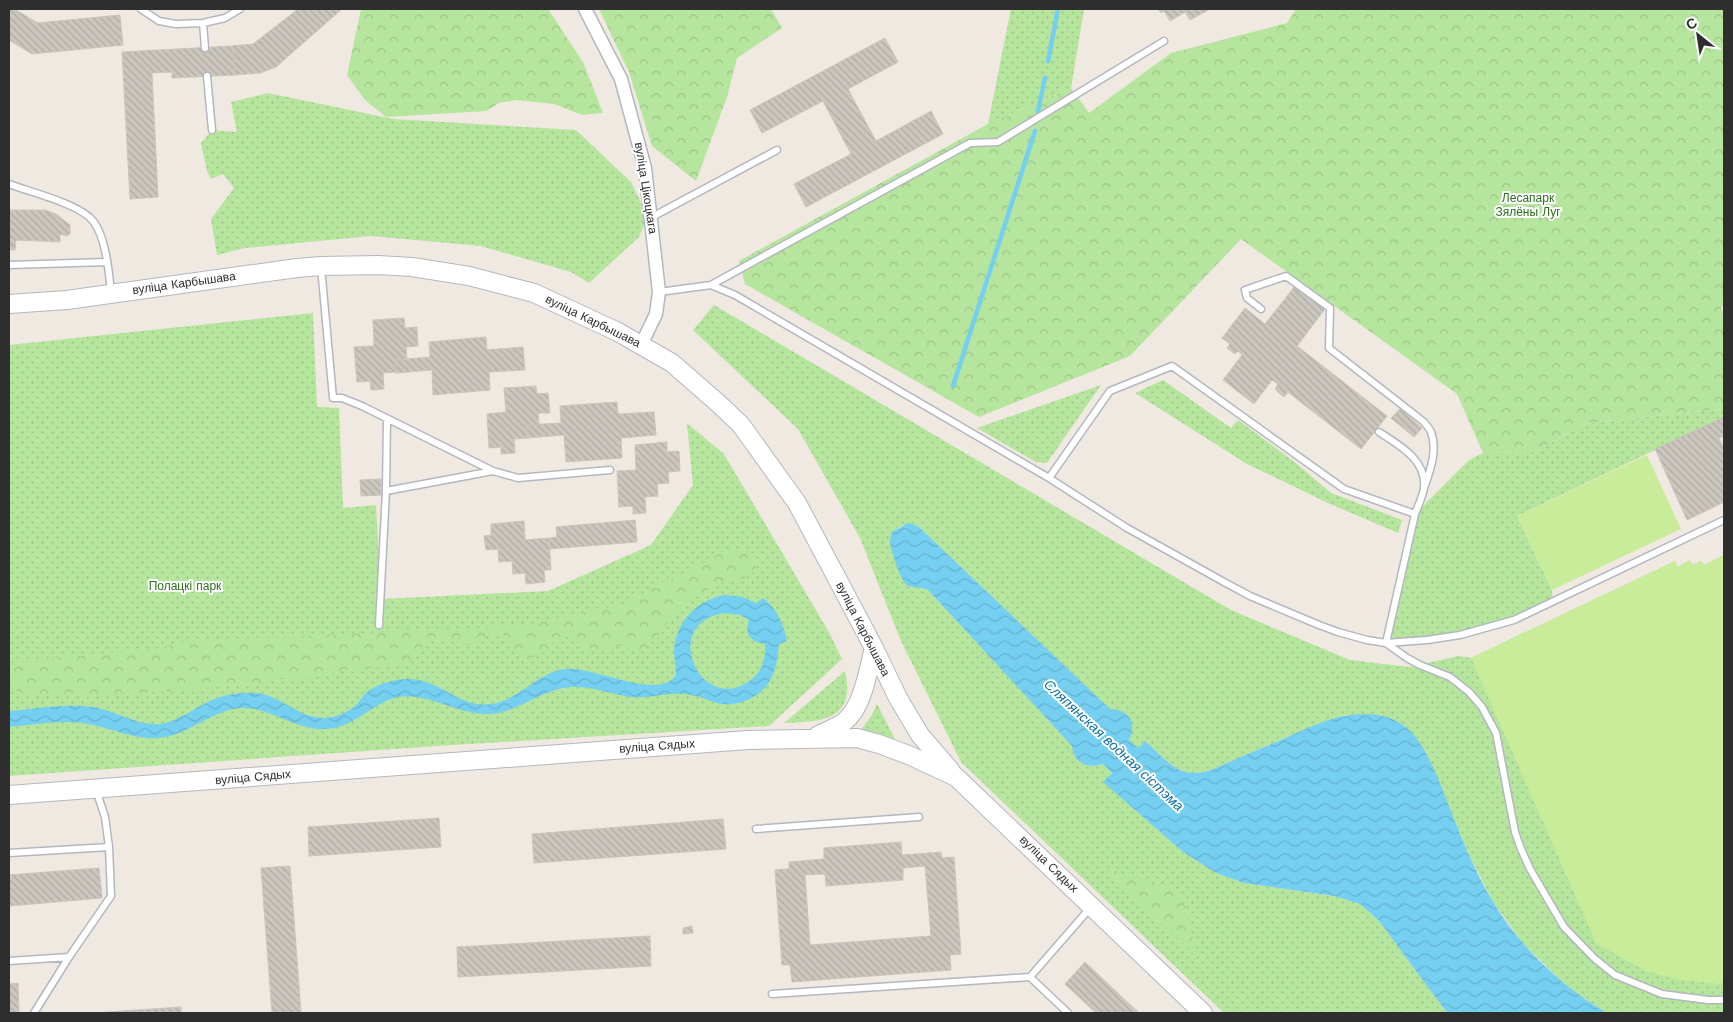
<svg xmlns="http://www.w3.org/2000/svg" width="1733" height="1022" viewBox="0 0 1733 1022" font-family="'Work Sans',sans-serif">
<defs>
<pattern id="green-dots" width="8" height="8" patternUnits="userSpaceOnUse" patternTransform="scale(1.25)"><rect width="8" height="8" fill="#b6e59e"/><path d="M2 2h.1M6 6h.1" fill="none" stroke="#9dc588" stroke-width="1.8" stroke-linecap="round"/></pattern>
<pattern id="forest-crowns" width="20" height="18" patternUnits="userSpaceOnUse" patternTransform="scale(1.25)"><rect width="20" height="18" fill="#b6e59e"/><path d="M2 6a3 3 0 1 1 6 0M12 15a3 3 0 1 1 6 0" fill="none" stroke="#9dc588"/></pattern>
<pattern id="water-waves" width="16" height="10" patternUnits="userSpaceOnUse" patternTransform="scale(1.25)"><rect width="16" height="10" fill="#75cff0"/><path d="M0 5q4-4 8 0t8 0" fill="none" stroke="#66b2ce"/></pattern>
<pattern id="building-back-hatch" width="6" height="6" patternUnits="userSpaceOnUse" patternTransform="scale(1.25)"><rect width="6" height="6" fill="#cbc7bf"/><path d="M-1 5l2 2M0 0l6 6M5-1l2 2" fill="none" stroke="#afaba4"/></pattern>
</defs>
<rect width="100%" height="100%" fill="#efe9e1"/>
<path fill="url(#green-dots)" d="M1011 9H1084L1071 88 988 124Z
M268 93 393 119 576 130 631 182 643 207 645 223 639 237 589 283 571 272 481 246 371 236 245 248 217 255 211 219 234 188 223 174 211 179 207 171 201 143 212 130 237 132 231 102Z
M714 305 1231 610 1350 660 1409 667 1459 656 1471 658 1675 561 1678 567 1690 560 1692 565 1701 561 1704 565 1724 555V1013H1607L1573 991 1555 975 1521 941 1492 900 1468 853 1426 752 1405 726 1397 721 1379 715H1345L1315 725 1211 770C1179 781 1167 760 1145 741L1138 749 1129 740 1131 735 1116 710H1110L919 527C907 520 892 527 890 541L913 587H921L929 591 1073 746C1074 763 1088 770 1103 764L1112 773 1104 782 1183 852 1216 873 1244 883 1334 896 1360 904 1379 921 1447 1013H1224L961 762 901 641 860 538 798 429 693 330Z
M313 313 317 407 339 408 343 508 376 505 381 599 548 591 651 545 693 485 687 423 724 454 830 634 842 659 769 726 452 745 9 776V345Z
M1163 380 1231 428 1238 420 1297 464 1331 493 1402 520 1398 533 1328 503 1247 464 1135 393Z
M1101 385 1047 463 1036 462 977 428Z
M1724 409V417L1517 516 1552 590 1553 602 1514 620 1460 635 1386 643 1415 514 1469 460 1483 453 1534 452 1587 423Z
M845 671C856 720 823 722 784 723Z
M877 704 897 743 860 731 872 715Z"/>
<path fill="url(#forest-crowns)" d="M361 9H548L583 62 603 113 582 115 554 104 516 100 499 103 486 111 386 117 365 100 347 75Z
M599 9H771L782 28 737 58 727 97 696 181 652 146 629 72Z
M1296 9H1724V305L1721 307 1724 319V409L1587 423 1534 452 1483 453 1457 394 1241 239 1130 356 979 417 745 284 739 261 988 124 1071 88 1089 113 1171 53 1287 23Z
M738 550H746L754 555 756 562 755 571 743 579 719 583 689 602 672 616 658 637 640 651 618 645 603 651H588L576 639 562 635C551 641 546 654 533 657 528 658 521 655 517 655L504 635H490L470 645 432 638 425 642 418 656 406 665 347 670 310 678 280 679 257 684 94 697 29 695 9 688V663L158 648 189 641 521 626 600 610 631 600 660 583 675 578 722 552Z
M1106 868 1173 888 1186 908 1197 957Z"/>
<path fill="#c9ec9a" d="M1647 455 1681 529 1552 590 1517 516Z
M1724 555V983L1718 984 1676 979 1645 971 1596 943 1471 658 1675 561 1678 567 1690 560 1692 565 1701 561 1704 565Z"/>
<path fill="url(#water-waves)" fill-rule="evenodd" d="M908 523 913 524 919 527 1110 709C1130 710 1137 722 1129 740L1138 748 1145 741C1167 760 1179 781 1211 770 1234 760 1257 750 1281 740 1312 726 1343 710 1378 715 1391 717 1403 723 1411 732 1428 750 1436 774 1445 796 1459 831 1472 867 1492 900 1519 946 1561 986 1607 1013H1447L1379 921 1360 904 1334 896 1244 883 1216 873 1183 852 1103 782 1112 773 1103 764C1088 769 1074 764 1072 746L929 591C922 585 912 590 906 584 900 579 891 550 890 542 890 538 891 535 893 531Z
M725 595 742 597 756 603 763 598C778 610 783 623 787 641L779 644C777 669 772 691 745 701 718 711 709 696 685 694 666 692 649 699 630 697 611 694 592 686 572 687 543 688 518 713 488 714 458 715 427 692 398 697 372 703 354 728 326 729 297 731 273 709 245 708 215 707 189 736 158 738 134 740 112 728 88 724 63 719 34 725 9 727V711C36 709 65 703 92 707 115 710 136 726 161 724 178 721 193 709 208 702 222 695 241 692 256 693 281 695 300 720 327 718 336 717 351 711 357 704 361 700 363 695 367 692 379 683 395 679 409 679 440 679 460 709 491 704 519 700 537 673 565 669 593 665 658 702 676 675 676 667 674 659 674 651 676 621 697 600 725 595ZM724 613 740 615 749 620C744 634 750 642 765 644 766 657 763 670 752 679 703 719 657 624 724 613Z"/>
<g fill="none" stroke-linecap="round" stroke-linejoin="round">
<path stroke="#75cff0" stroke-width="4.5" d="M1048 61 1058 9
M1038 111 1045 78
M953 386 1035 131"/>
</g>
<path fill="url(#building-back-hatch)" stroke="#cbc5ba" fill-rule="evenodd" d="M9 9H14L38 23 120 15 123 45 32 54 9 40Z
M298 9H342L276 67 260 73 235 75 232 46 253 44Z
M1158 9H1210L1190 20 1185 12 1170 21 1164 11 1161 13Z
M885 38 898 62 848 89 876 141 931 111 943 134 806 207 794 184 851 154 823 101 762 133 750 110Z
M232 46 235 75 172 78V72L152 73 158 197 130 199 122 52Z
M9 210H45L56 214 70 225V234L66 236 60 234V242L16 240 15 250H9Z
M1295 286 1325 309 1297 346 1387 416 1361 449 1288 392 1284 397 1279 393 1275 389 1278 384 1272 380 1254 404 1223 380 1242 355 1238 351 1235 354 1227 348 1230 344 1222 338 1245 308 1265 324Z
M404 318 405 328 417 327 418 346 406 347 407 359 395 360 396 372 383 373 384 389 371 390 370 381 357 382 354 347 374 346 373 320Z
M486 337 487 350 523 347 525 370 489 372 490 390 433 395 432 370 396 373 395 360 430 357 429 342Z
M536 386 537 394 548 393 550 413H538L539 424 526 425 527 438 514 439 515 453 501 454V447L489 448 487 414 506 412 504 388Z
M617 402 618 414 654 412 656 435 621 438 622 458 566 462 564 435 527 438 526 425 561 423 560 406Z
M1400 409 1422 428 1414 437 1391 418Z
M1724 417V436L1719 438 1724 449V502L1687 520 1655 449Z
M667 442V452L679 451 680 471 668 472 669 483 657 484 658 496 645 497 646 513 633 514V506L619 507 617 471 636 470 635 445Z
M381 479V495L361 496 360 480Z
M635 520 637 542 549 549V538L557 537 556 527Z
M524 521 525 540 549 538 551 570H544L545 582 526 584 525 573 513 574 512 561 499 562 498 549 486 550 484 536 491 535V524Z
M439 818 441 847 309 856 308 827Z
M723 819 726 849 534 863 532 834Z
M901 842 902 855 941 852 942 858 954 857 961 954 950 955 951 970 792 982 790 965H782L775 870 789 869V862L824 859V848ZM925 866 931 936 810 945 805 875 825 874 826 886 903 880V868Z
M290 866 301 1013H272L261 868Z
M99 868 102 898 9 906V875Z
M692 926 693 933 683 934V928Z
M650 936 651 966 458 977 457 947Z
M1085 962 1139 1013H1096L1065 984Z
M18 983 19 1012 9 1013V984Z
M181 1007V1013H92Z"/>
<g fill="none" stroke-linecap="round" stroke-linejoin="round">
<defs>
<path id="lane" d="M141 9 159 21 176 24 203 23 225 18 240 9
M203 23 205 48
M207 76 212 130
M9 184C30 192 80 204 93 221 106 237 109 273 111 292
M652 217 777 150
M9 265 107 262
M321 267 333 398H342L362 406 493 471 518 478 610 470
M711 285 970 143 998 142 1164 41
M659 292 711 285 735 295 1049 478 1127 528 1224 582 1250 596 1319 625 1338 632 1367 640 1386 643 1427 640 1460 635 1514 620 1724 520
M1261 309 1247 298 1245 290 1286 276 1330 308 1329 348 1424 422C1426 425 1430 429 1431 432 1438 450 1430 471 1424 488
M387 419 386 491 493 471
M1379 432C1399 445 1427 460 1424 488 1423 496 1418 506 1415 514
M1049 478 1110 391 1172 366 1344 489 1415 514 1386 643
M379 625 386 491
M1386 643 1407 658 1420 665 1450 677 1469 692 1482 707 1496 733 1515 832 1521 849 1530 869 1564 927 1594 958 1615 975 1662 994 1708 1000H1724
M756 829 919 817
M9 853 109 847
M9 961 69 957
M1030 977 1068 1013
M772 994 1030 977 1091 907
M34 1013 69 957 111 896 109 847 105 817 96 790"/>
<path id="street" d="M585 9 621 79 645 168 659 292 656 314 641 345"/>
<path id="secondary" d="M9 304 67 300 297 268 321 266 378 265 412 267 469 276 534 293 618 332 672 363 719 404 741 425 797 503 874 648 898 698 920 735 951 771
M817 736C826 731 838 727 845 721 863 707 868 670 874 648
M9 795 748 740 857 738 879 744 911 756 956 777 1203 1013"/>
</defs>
<use href="#lane" stroke="#b4b7c1" stroke-width="9"/>
<use href="#street" stroke="#b4b7c1" stroke-width="15"/>
<use href="#secondary" stroke="#b4b7c1" stroke-width="20"/>
<use href="#lane" stroke="#fff" stroke-width="6"/>
<use href="#street" stroke="#fff" stroke-width="12"/>
<use href="#secondary" stroke="#fff" stroke-width="18"/>
</g>
<g text-anchor="middle" stroke-width="4" stroke-linejoin="round" paint-order="stroke">
<g font-size="12" fill="#2e2e2e" stroke="#fff">
<text transform="translate(646 188) rotate(81)" y="4">вуліца Цікоцкага</text>
<text transform="translate(184 283) rotate(-8)" y="4">вуліца Карбышава</text>
<text transform="translate(593 321) rotate(26)" y="4">вуліца Карбышава</text>
<text transform="translate(863 629) rotate(63)" y="4">вуліца Карбышава</text>
<text transform="translate(657 746) rotate(-4)" y="4">вуліца Сядых</text>
<text transform="translate(253 777) rotate(-5)" y="4">вуліца Сядых</text>
<text transform="translate(1049 864) rotate(44)" y="4">вуліца Сядых</text>
</g>
<g font-size="12" fill="#2c6e1b" stroke="#fff">
<text x="1528" y="202">Лесапарк<tspan x="1528" dy="14">Зялёны Луг</tspan></text>
<text x="185" y="590">Полацкі парк</text>
</g>
<g font-size="14" font-style="italic" fill="#0d6fa3" stroke="#fff">
<text transform="translate(1114 745) rotate(43)" y="5">Сляпянская водная сістэма</text>
</g>
</g>
<rect width="1733" height="1022" fill="none" stroke="#2e2e2e" stroke-width="20"/>
<g transform="translate(1698 35) rotate(330)" stroke="#ffffff" stroke-width="4" paint-order="stroke">
<path d="M0-4L9 19L0 12L-9 19Z" fill="#2e2e2e"/>
<text y="-8" font-size="14" font-weight="bold" text-anchor="middle" fill="#2e2e2e">С</text>
</g>
</svg>
